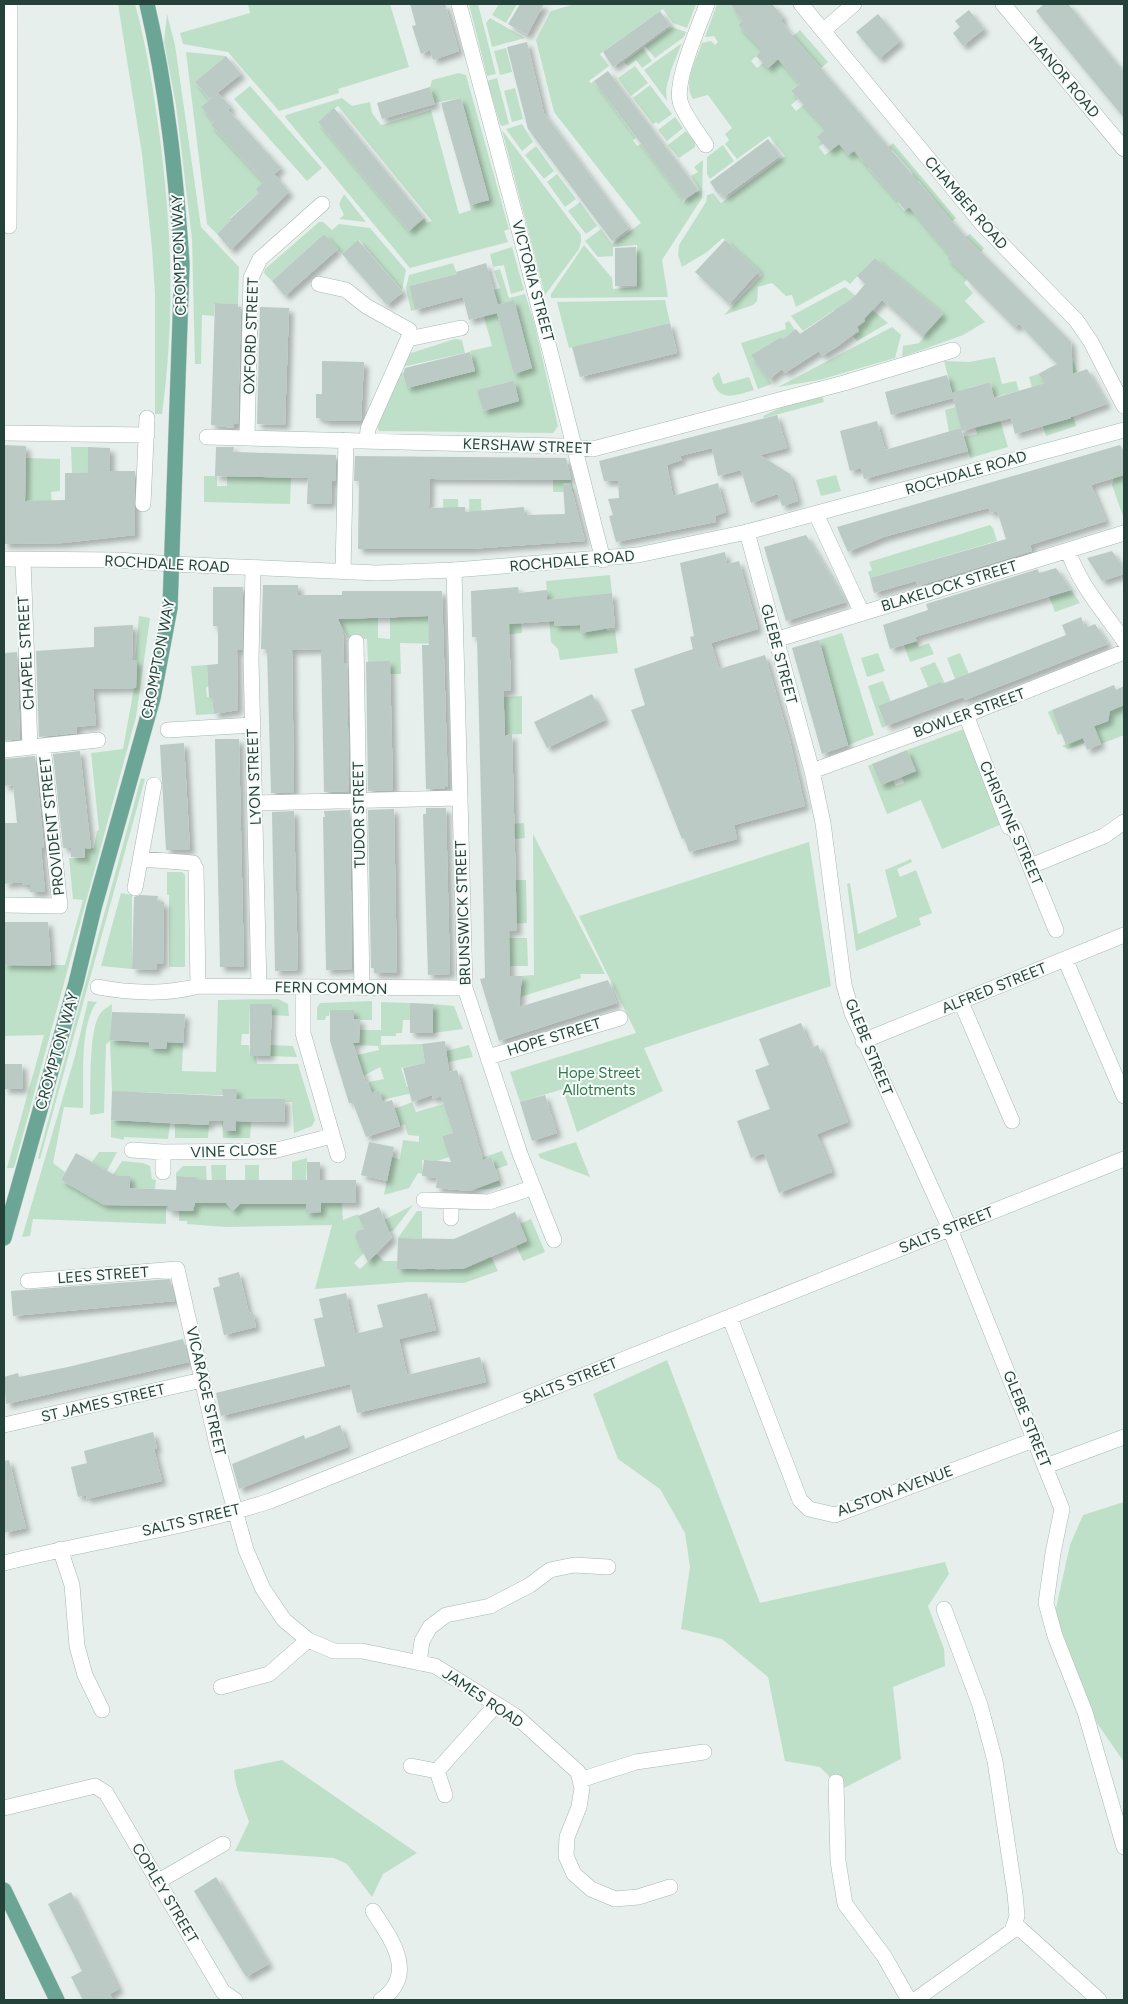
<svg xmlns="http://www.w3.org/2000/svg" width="1128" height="2004" viewBox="0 0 1128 2004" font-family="Figtree,sans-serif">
<defs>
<filter id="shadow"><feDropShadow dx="4.5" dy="4.5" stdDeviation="2.5" flood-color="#0004"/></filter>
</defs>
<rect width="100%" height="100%" fill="#e6efeb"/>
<path fill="#bfe0c8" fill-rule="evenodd" d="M118 4H135C147 48 154 93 160 138 172 235 175 317 162 414H155V294L152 248 142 154Z
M248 4H390L409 67 338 89 339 93 279 111 228 52 183 44 180 33 250 13Z
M469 4H478L496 74 487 76Z
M499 4H517L506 23 492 15Z
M575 4H696L687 28 673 23 663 9 660 11 600 54 609 66 589 81 591 83 594 81 636 138 633 140 637 146 641 144 683 200 682 203 700 190 691 176 698 172 694 167 703 160 702 198 662 260 668 297 551 298V294L584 245 612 278 613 289 637 287V245L613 247V256L598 257 585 241 601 229 612 244 641 223 554 112 536 40 551 11Z
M717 4H732L742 21 738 25 763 50 751 61 757 68 763 63 768 68 775 62 773 53 800 30 828 62 821 68 797 41 778 59 800 84 791 91 798 99 791 105 796 111 811 99 839 129 819 147 825 155 841 142 848 155 857 148 861 153 858 156 863 162 877 150 881 154 893 143 956 218 952 221 942 210 925 224 961 241 970 234 984 248 981 252 959 247 947 258 971 275 964 283 973 293 965 301 985 322 963 335 902 357 903 346 919 343 943 314 875 258 850 284 845 280 796 307 792 295 786 296 772 283 758 287 757 301 753 305 724 315 762 275 759 271 723 238 707 252 682 267 678 255 679 245 706 202 707 195 713 193 721 203 785 156 769 136 737 159 725 144 729 140 725 134 732 128 708 95 693 99C682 84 697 58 702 43L711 41 715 45 718 42 714 36 705 37ZM892 149 913 173 890 192 868 168ZM919 181 936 202 918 217 909 207 904 211 897 203 902 198 901 196Z
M167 14 175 45 201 227 239 267 238 304 215 303 214 316 202 315 201 364H195L192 239 176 105 164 42Z
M490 18 525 38 492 47 486 23Z
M672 27 686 32 684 37 655 58 645 46Z
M682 43 671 70 666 90 667 101 644 70Z
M506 48 512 72 500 75 494 51Z
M643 48 652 61 642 68 636 60 628 66 624 62Z
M186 52 226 56 195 82 210 100 201 107 214 122 211 125 264 182 259 193 230 218 231 220 217 234 207 224Z
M635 66 648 83 631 96 618 78Z
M459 73 466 75 509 229 504 231 508 242 410 268 285 117 286 115 342 98 352 106 370 102 372 113 381 125 431 110 459 214 471 210 470 205 489 200 461 98 434 103 430 87 432 80ZM338 106 432 221 427 223 424 218 408 230 318 122Z
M497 78 509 124 502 126 500 124 487 81Z
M650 85 672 114 658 124 656 122 653 124 633 98Z
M250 86 322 168 307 181 234 99Z
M515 88 523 119 512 122 504 91Z
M675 117 683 128 667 141 658 130Z
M522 124 533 142 522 151 506 129Z
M502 130 581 235V242L579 249 545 295Z
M686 131 695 142V147L679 158 668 145Z
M723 145 734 161 710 179 707 174V157Z
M536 146 554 171 544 179 525 155Z
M557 174 576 199 565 207 547 182Z
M344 194 366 222 339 219 344 215 339 204Z
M580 202 597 226 586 234 568 211Z
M319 222H323L332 230 339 224 370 228 406 270 402 290 359 240 342 254 324 234 272 281 264 273 265 269Z
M512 247 524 290 511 294 504 265 493 267 490 254Z
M453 263 457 274 409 286 415 310 411 311 406 288 409 275Z
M500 269 509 298 525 294 534 322 558 426 553 433 379 431 377 425 400 372 402 371 407 388 475 371 470 351 492 346 482 310 495 306 514 373 532 368 514 301 496 305 492 291 500 288 494 271ZM514 382 519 401 483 411 478 391Z
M845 287 888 323 857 341 853 336 860 332 834 310 803 331 791 316Z
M665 300 670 323 569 348 557 302Z
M789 321 795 330 783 339 781 337 751 355 772 384 758 389 741 343 786 329 785 323Z
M892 327 901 335 895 358 819 380 778 387Z
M455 339 462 340 465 353 402 367 411 353Z
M995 357 1002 384 1016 381 1019 391 994 397 990 382 968 388 961 428 949 432 945 410 956 407 944 361 969 362Z
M1072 358 1077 372 1061 378 1076 426 1046 436 1043 426 1071 418 1068 410 1035 398 1029 377 1038 374 1047 384 1054 377 1047 369Z
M719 372 723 384 749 377 754 390C734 396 718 403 712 378Z
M822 395 824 402 764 418 763 416 791 403Z
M998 413 1008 447 970 458 964 437 977 434 973 420 982 417 985 425 993 423Z
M71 447H88V475L72 473Z
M26 458 60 459V491L51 492 52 506H25Z
M1119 471 1124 478V519L1112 485 1114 478 1120 476Z
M836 475 841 491 821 496 816 480Z
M204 476H217V486H227V476L291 478 290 504 204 502Z
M553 480H571L574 492H553Z
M443 499H458L459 524 444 525Z
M469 499H481L482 522 470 524Z
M990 525 993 528 997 541 870 578 868 572 872 570 869 562Z
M610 575 612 593 552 600 555 626 580 625V632L606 621 607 631 615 630 618 653 560 660 558 649 551 642 546 581Z
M1071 590 1080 603 1055 612 1049 596Z
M520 612 522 633 496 636Z
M139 616 150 618 136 717 14 1168H7L44 1035 4 1036V965H65L83 900 73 899 69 858H85V848H94L97 831 99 830 91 753 123 749 134 688H136L137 660H135Z
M428 616 429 638H443V644L400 643 401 674H390L368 662 367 639 348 638 338 619 378 618V638L390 639V618Z
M842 633 874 735 848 745 819 640Z
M917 641 919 647 929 643 934 654 910 662 904 645Z
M878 653 885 671 867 677 861 658Z
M960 653 969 674 955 679 947 658Z
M935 662 953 701 949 703 941 683 928 687 920 668Z
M207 665 208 682 212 686 206 687 207 697H212L214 714 196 715 191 666Z
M883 681 891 702 878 707 886 726 882 728 868 686Z
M522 696V734L505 735 504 697Z
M1124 705V735L1101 744 1099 738 1068 749 1062 746 1069 743 1064 732 1058 735 1048 712 1052 710 1061 730 1098 725 1108 721 1106 712Z
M964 729 1002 824 942 849 921 800 887 814 868 766 872 764 881 785 893 780 896 786 904 783 902 777 916 771 907 750Z
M141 778 145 779 40 1159 38 1158Z
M524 823 525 838 515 839 507 824Z
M533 834 605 974H580L581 978 520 997 522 976 534 975Z
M809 842 831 986 644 1048 663 1091 577 1132 563 1089 520 1102 510 1072 636 1033 579 916Z
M911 859 912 862 897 869 900 877 916 870 932 913 919 918 921 925 856 951 847 884 850 883 858 934 897 917 885 870Z
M167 872H182L185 875V967H169V895H167Z
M508 880H526L527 923 509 924Z
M121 893 132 895V969L101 966Z
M509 938H527L528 966H510Z
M278 999 288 1004 289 1016 271 1015 250 1004 249 1034H242L241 1045H249L250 1056H256L257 1064H298L315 1120 312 1126 294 1133 292 1102H285V1099H236V1089H223V1095H215L137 1092 135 1121 170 1124 168 1139 124 1137V1140L111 1137V1120L129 1121 112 1091 110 1041 106 1044 104 1113 90 1115C91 1093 88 1030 100 1014 103 1009 108 1007 112 1004L111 1040 149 1043V1048L166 1049 167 1042 183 1043 182 1071 216 1072 218 1000Z
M88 1001 97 1002C79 1025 84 1079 83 1108L64 1107 53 1163 65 1172 61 1180 92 1198 111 1205 166 1206V1224L33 1219 30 1236 22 1237 75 1056Z
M372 1001V1020H354V1010H330L329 1016H326L325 1020H317V1008L320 1003Z
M381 1002 410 1003V1020H403L402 1033H396V1036H381V1045L422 1044 425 1063 401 1068 407 1087H438L382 1100 379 1090 372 1093 368 1082 384 1079 380 1067 363 1076 357 1055 379 1050 378 1046 334 1044V1043H359L360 1030H381Z
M433 1004 454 1006 463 1029 433 1033Z
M270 1045 293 1046 297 1057 270 1056Z
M469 1045 473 1057 448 1062 446 1051Z
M412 1102 416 1112 444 1104 453 1133 442 1136 448 1152 456 1155 437 1161 422 1160 423 1174 418 1173 409 1188 384 1195 391 1157 400 1159 403 1140 419 1142V1136L408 1135 405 1124 400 1126 397 1116 386 1120 383 1109 397 1108Z
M222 1121 251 1122 250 1138H223Z
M175 1124 209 1125 208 1138H175Z
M576 1142 590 1177 540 1158 538 1154Z
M502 1151 508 1165 496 1169 491 1157 462 1167 479 1187 499 1180 501 1186 490 1189 459 1190 461 1165Z
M99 1152H117L107 1171 92 1162Z
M307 1158 306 1180 292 1181V1162Z
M122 1161 143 1163 150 1166 152 1179 156 1180 155 1189 130 1188V1176H112Z
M211 1165H226V1181H212Z
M245 1165H259V1181H245Z
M183 1166H206L208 1203H230L231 1209 238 1207V1203H306L307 1213 321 1212V1202L342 1203 343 1220 358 1214 364 1230 367 1250 354 1263 360 1269 376 1254 384 1261H397L399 1269 417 1262V1270H426L427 1260 435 1259V1270H449L491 1256 498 1271 464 1283 410 1282 315 1289 332 1225 226 1227 187 1224V1221H179V1207L195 1205 196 1177 178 1176 176 1182V1173Z
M413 1205 394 1230 389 1232 384 1220Z
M417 1211H422V1238H398Z
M531 1219 545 1252 523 1261 516 1245 527 1241 520 1224Z
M667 1360 760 1603 945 1562 949 1574 928 1606 944 1649 945 1666 893 1687 901 1759 842 1789 820 1767 785 1761 768 1677 722 1639 681 1629 690 1567 685 1533 660 1489 618 1459 593 1394Z
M1124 1502V1762L1097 1723 1055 1613 1070 1545 1083 1515Z
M282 1760 417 1853 383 1874 372 1897 347 1864 334 1858 235 1851 249 1822C243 1803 235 1790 234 1770Z"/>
<path fill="#bbcac4" filter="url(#shadow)" d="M410 4H445L459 51 433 60 430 50 421 54 412 26 416 25Z
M520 4H544L527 35 508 24Z
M731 4H772L783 17 781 20 787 29 965 236 1071 342 1073 374 1087 369 1107 404 1071 417V418L1015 434 1011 418 962 431 953 398 891 415 885 392 947 375 952 393 990 382 994 398 1046 383 1038 374 1057 364 1019 324 1015 328 967 280 968 278 947 258 950 255 909 207 905 210 854 151 848 155 839 144 830 151 817 137 826 129 791 91 800 84 778 59 768 68 756 56 762 50 738 25 742 21Z
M1044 4H1068L1124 72V118L1036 11Z
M969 10 984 29 963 46 953 33 960 27 955 21Z
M660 11 670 25 613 67 603 52Z
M878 14 900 41 879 59 856 32Z
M527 42 544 113 629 228 612 241 528 129 507 47Z
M226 56 241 74 210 99 195 82Z
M608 71 698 190 683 200 594 81Z
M430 87 435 104 382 119 377 103Z
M218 93 231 107 228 110 281 168 274 174 289 192 231 250 217 234 231 220 230 219 259 193 256 189 264 182 211 125 214 122 201 107Z
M461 98 489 200 470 205 441 103Z
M334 108 424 218 409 231 318 122Z
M768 139 780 156 724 197 721 193 718 194 710 182Z
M324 234 338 249 285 296 272 281Z
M358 240 403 292 387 305 342 254Z
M725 240 759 271 729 304 695 272Z
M636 247 637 285 615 286V248Z
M875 258 943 314 922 336 882 300 864 319 865 321 857 327 859 330 838 346 822 356 819 351 785 373 782 369 769 380 751 355 781 337 783 339 796 329 800 334 854 297 865 284 857 276Z
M486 263 498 305 514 300 532 368 514 374 497 313 469 320 463 297 415 310 409 286 457 274 456 272Z
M215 303 238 304V307H241L238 424H234V428L211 425Z
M260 307 289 308 285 425 257 424Z
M670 323 677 353 580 377 572 347Z
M470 352 475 371 407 388 403 374 405 368Z
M322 361 364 362 361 421H324V419L316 418V394H322Z
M514 381 519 401 483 411 477 390Z
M777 415 787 448 760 455 790 474 798 501 782 506 778 494 751 503 741 470 718 476 712 448 680 456 682 460 667 465 673 496 718 483 726 512 715 516 716 522 616 542 609 516 613 515 608 499 619 498 618 481H604L599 461Z
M877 421 885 450 961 428 968 451 864 479 861 468 850 471 840 431Z
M4 445 26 446 25 501 65 500V473H88V447L110 448V471H135V535L63 543 4 544Z
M1120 445 1124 451V475L1091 485 1106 521 1030 545 1032 551 918 586 916 581 874 593 870 578 1006 539 997 511 990 513 989 508 969 513 884 537 848 552 837 527Z
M216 447H234L233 452 336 455V481H332L331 504H307L308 478 215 476Z
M355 456 566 458 571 480 430 479 429 508 465 507V512L524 507 525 515 565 514 563 484 570 483 585 541 470 549H358L359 481H354Z
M806 535 846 602 786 621 764 547Z
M1112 551 1124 569V574L1102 581 1087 558Z
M725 552 727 564 739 561 758 629 711 643 719 669 765 655 790 741 805 806 734 825 737 839 689 852 684 838 682 839 631 710 645 705 634 669 693 649 690 637 694 636 680 563Z
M1056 568 1071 590 915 637 917 641 890 649 883 625 928 610 926 604 1038 569 1039 573Z
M263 585H298V595H342V591H442L448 787H445V789H426L422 645H429L428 616 338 619 343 633 344 663H347L349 791 324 792 321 649 292 650 294 789 293 793H271L267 649H261Z
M213 587H243L242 650H237L238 710 214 714 212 697H209L207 665 218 664V626H213Z
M518 587 519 593 547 590V600L612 593 615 627 580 633V625L555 626 554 621 509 624 511 691H504V709L505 737 512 733 517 931H509L510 976H522L519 1007 608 980 617 1003 499 1041 480 979 485 978 483 881 477 637H472L471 591Z
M1081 617 1085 628 1095 624 1108 644 965 700 963 697 886 726 878 706 941 682 942 684 1066 635 1062 625Z
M133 625 132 660H137L136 688 93 689 96 725 77 727V733L39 737 36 651 94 647V627Z
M819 640 848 745 822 754 792 648Z
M17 652 20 739 4 741V653Z
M390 661 393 790 368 791 366 662Z
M1114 685 1116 690 1124 686V705L1110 711 1108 721 1094 726 1101 744 1087 750 1083 738 1066 745 1052 710Z
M592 694 605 720 547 748 534 722Z
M215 739H239L244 967H220Z
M184 743 190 850H166L160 745Z
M907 750 916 771 881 785 872 764Z
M80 751 91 849 85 848V858L71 857V848H63L53 754Z
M35 756 44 848H41L45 892H30V885H22V882L4 884V823H17L13 785 4 786V759Z
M426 808H446L450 974 428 975 423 814H426Z
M394 809 397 973H374V968H371L368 810Z
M350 810 352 969 326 970 323 817H325L324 811Z
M294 811 298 970 275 971 272 812Z
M140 895 158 896 157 902H164L163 964H157L156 970 132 969 134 897Z
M4 922H48L51 966 4 965Z
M410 1003 433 1004V1033H410Z
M250 1004H272L270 1056H250Z
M330 1010H354V1019H360L359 1043H353L366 1083 368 1082 372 1093 379 1090 383 1103 392 1100 400 1126 366 1137 353 1103H349L330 1041Z
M112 1012 185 1014 183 1043 167 1042 166 1049 149 1048V1042L110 1040Z
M801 1023 811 1048 818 1045 848 1122 817 1134 832 1172 779 1193 764 1153 751 1158 737 1121 770 1109 755 1070 769 1065 759 1039Z
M445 1041 449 1072 457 1070 483 1160 491 1157 499 1180 470 1191 436 1188 437 1178 422 1176 424 1160 451 1162 442 1136 453 1133 441 1096 433 1099 432 1095 412 1102 403 1068 425 1063 422 1044Z
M4 1064H22L23 1089H4Z
M222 1089H237L236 1099H285V1122L236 1121V1131H223V1121H209V1125L111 1120 112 1091 223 1096Z
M545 1095 557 1133 532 1141 520 1102Z
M369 1142 394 1147 387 1181 361 1175Z
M76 1153 116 1176H130V1188L176 1190 177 1176 196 1177V1180H307V1162H320V1180H356V1203H321V1212L306 1213V1204H240L233 1211 226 1203H195L193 1211H168V1206L104 1205 61 1180Z
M379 1207 392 1238 368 1262 355 1237 357 1231 364 1229 358 1216Z
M515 1212 527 1241 463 1269H397L398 1238 454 1239Z
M239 1272 249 1313 253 1312 256 1327 224 1335 213 1288 220 1286 218 1278Z
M170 1279 175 1301 13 1316 11 1291Z
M346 1293 355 1334 383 1327 377 1305 427 1293 436 1330 399 1339 407 1375 480 1357 486 1382 357 1413 350 1384 221 1416 216 1393 325 1366 314 1319 323 1317 319 1299Z
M183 1339 189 1362 6 1404 4 1377 18 1373 19 1377 68 1367Z
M340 1425 348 1447 239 1489 232 1464 304 1435 305 1439Z
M153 1432 157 1448 154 1449 162 1481 87 1499 86 1495 78 1497 71 1467 87 1463 84 1451Z
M9 1460 26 1528 4 1533V1461Z
M216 1877 269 1964 246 1977 194 1891Z
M71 1892 119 1989 110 1994 113 2000H83L71 1977 82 1971 48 1904Z"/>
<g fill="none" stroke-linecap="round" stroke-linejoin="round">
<defs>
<path id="pedestrian" d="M966 715 1009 827 1015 829 1056 930
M1031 866 1104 836 1124 822"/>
<path id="minor" d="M459 4 522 241 603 560
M801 4 983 225 1076 320 1091 342 1124 406
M1003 4 1124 149
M823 31 854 4
M706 145C699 134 683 114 680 101 675 79 699 27 707 4
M9 226 10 4
M319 284 346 290 366 306 409 330 408 339 368 429 367 441
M408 339 461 328
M4 433 147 435
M207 437 561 446 593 449 844 383 953 350
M247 437 251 278 260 259 322 204
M143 504 147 418
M816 514 862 613
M747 532 812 771 823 823 844 985 852 1013 950 1229 1062 1509 1053 1553 1046 1603 1055 1636 1085 1712 1124 1847
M1068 550C1078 583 1105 613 1124 641
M23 560 30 747
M253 568 251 660 259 987
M454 570 465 988 520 1154 554 1240
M343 571 346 440
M775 640 1124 533
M356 642 362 988
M168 730 253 725
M4 750 98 740
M812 771 966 715 1124 652
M256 803 459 798
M142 859 193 863 196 869 198 986 465 988
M135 888 154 785
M4 905 60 906 43 746
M1065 959 1124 1096
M98 987C129 993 167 995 198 986
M303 988V1033L338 1155
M961 1002 1012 1121
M863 1041 1124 935
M488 1057 620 1018
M132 1150 163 1152 273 1151 332 1136
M163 1172V1152
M424 1200 489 1202 532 1188
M451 1218V1201
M28 1281 177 1269 217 1445 246 1550 263 1589 284 1620 308 1640 334 1651H362L435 1666 517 1717 578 1772 582 1788 579 1807 567 1837 566 1856 574 1874 591 1889 615 1899 638 1897 670 1887
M730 1318 800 1500 809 1509 835 1515 1036 1439
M4 1425 202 1380
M1046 1466 1124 1437
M60 1549 72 1585 77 1646 85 1675 102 1710
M4 1563C92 1541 183 1529 270 1501L1124 1159
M419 1663 422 1641 430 1627 446 1615 490 1606 530 1585 550 1570 574 1565 608 1567
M221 1687 269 1674 308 1640
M411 1766 437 1771 445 1795
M437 1771 496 1705
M580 1780 636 1762 704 1752
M836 1782 838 1861 845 1904 884 1956 909 2000
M4 1808 95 1786 106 1793 223 1992 235 2000
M157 1882 223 1844
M373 1911C391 1939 418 1974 381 2000
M1015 1924 1099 2000
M915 2000 1012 1931 1017 1916 1015 1894 995 1761 980 1705 944 1609"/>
<path id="tertiary" d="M4 559 118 560 172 564"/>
<path id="secondary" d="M172 564 377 573 454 570 638 555 747 532 1124 430"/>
<path id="primary" d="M4 1238 76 983 94 908 153 698 170 608 182 264C176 176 167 89 147 4
M4 1890 57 2000"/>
</defs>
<use href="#pedestrian" stroke="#a8b8b2" stroke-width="16"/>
<use href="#minor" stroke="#a8b8b2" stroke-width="16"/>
<use href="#tertiary" stroke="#a8b8b2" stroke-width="16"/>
<use href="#secondary" stroke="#a4bbb3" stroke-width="16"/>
<use href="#primary" stroke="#c2cac8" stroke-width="16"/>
<use href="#pedestrian" stroke="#fff" stroke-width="15"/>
<use href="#minor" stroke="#fff" stroke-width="15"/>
<use href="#tertiary" stroke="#fff" stroke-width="15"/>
<use href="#secondary" stroke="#fff" stroke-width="15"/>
<use href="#primary" stroke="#6aa596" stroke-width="15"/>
</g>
<g text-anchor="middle" stroke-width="4" stroke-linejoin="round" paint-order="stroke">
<g font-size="15" fill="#24423a" stroke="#f7fbf9">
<text transform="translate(1064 77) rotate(50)" y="5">MANOR ROAD</text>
<text transform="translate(966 203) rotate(49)" y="5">CHAMBER ROAD</text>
<text transform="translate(179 255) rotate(-92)" y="5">CROMPTON WAY</text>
<text transform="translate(533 281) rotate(75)" y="5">VICTORIA STREET</text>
<text transform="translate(251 336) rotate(-88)" y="5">OXFORD STREET</text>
<text transform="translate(527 446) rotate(2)" y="5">KERSHAW STREET</text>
<text transform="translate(966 473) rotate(-16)" y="5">ROCHDALE ROAD</text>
<text transform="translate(572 561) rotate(-5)" y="5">ROCHDALE ROAD</text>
<text transform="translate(167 564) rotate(3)" y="5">ROCHDALE ROAD</text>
<text transform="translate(949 586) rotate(-17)" y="5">BLAKELOCK STREET</text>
<text transform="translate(26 653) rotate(-93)" y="5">CHAPEL STREET</text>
<text transform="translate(779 654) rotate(75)" y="5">GLEBE STREET</text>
<text transform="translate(158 659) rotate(-79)" y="5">CROMPTON WAY</text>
<text transform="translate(969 713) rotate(-20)" y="5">BOWLER STREET</text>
<text transform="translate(254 777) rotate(-92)" y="5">LYON STREET</text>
<text transform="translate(359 815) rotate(-91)" y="5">TUDOR STREET</text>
<text transform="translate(1011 823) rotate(66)" y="5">CHRISTINE STREET</text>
<text transform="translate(52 826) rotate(-96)" y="5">PROVIDENT STREET</text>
<text transform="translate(463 913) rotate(-92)" y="5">BRUNSWICK STREET</text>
<text transform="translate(331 988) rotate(1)" y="5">FERN COMMON</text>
<text transform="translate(994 988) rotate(-22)" y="5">ALFRED STREET</text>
<text transform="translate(554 1037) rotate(-17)" y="5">HOPE STREET</text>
<text transform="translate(869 1047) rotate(68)" y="5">GLEBE STREET</text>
<text transform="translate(57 1051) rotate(-74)" y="5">CROMPTON WAY</text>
<text transform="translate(234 1151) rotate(-2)" y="5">VINE CLOSE</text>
<text transform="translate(946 1230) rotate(-22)" y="5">SALTS STREET</text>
<text transform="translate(103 1275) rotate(-4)" y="5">LEES STREET</text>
<text transform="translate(570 1381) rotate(-22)" y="5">SALTS STREET</text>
<text transform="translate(206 1391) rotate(77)" y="5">VICARAGE STREET</text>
<text transform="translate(103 1403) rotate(-13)" y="5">ST JAMES STREET</text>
<text transform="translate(1027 1419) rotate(68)" y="5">GLEBE STREET</text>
<text transform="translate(895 1491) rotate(-20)" y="5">ALSTON AVENUE</text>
<text transform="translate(191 1520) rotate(-13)" y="5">SALTS STREET</text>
<text transform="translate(483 1698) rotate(34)" y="5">JAMES ROAD</text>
<text transform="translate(165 1893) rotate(59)" y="5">COPLEY STREET</text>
</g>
<g font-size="15" fill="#2d7a4b" stroke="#f7fbf9">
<text x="599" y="1078">Hope Street<tspan x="599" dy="17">Allotments</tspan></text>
</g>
</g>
<rect width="1128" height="2004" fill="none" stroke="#24423a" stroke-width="10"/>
</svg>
